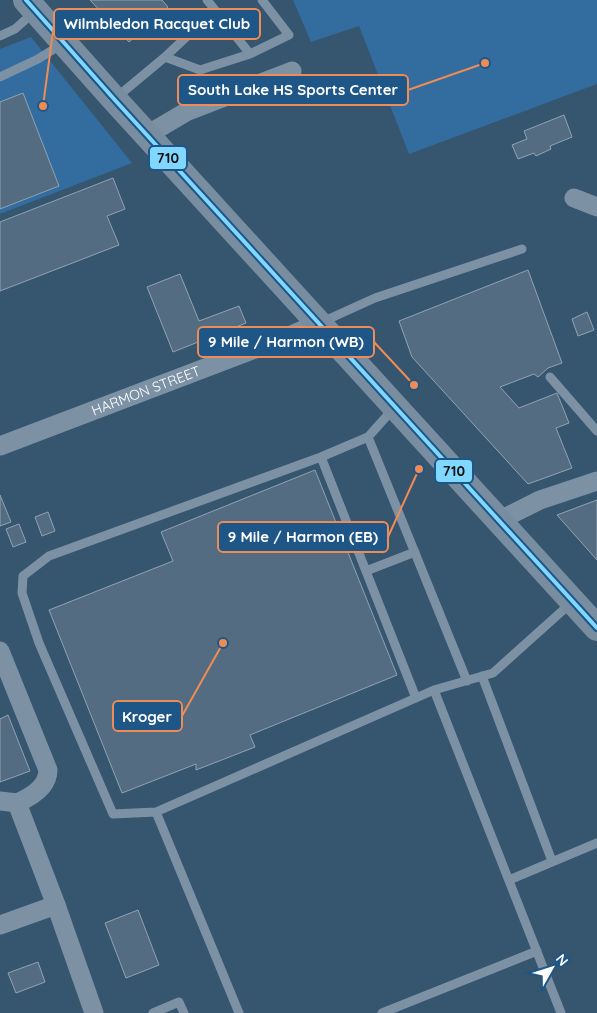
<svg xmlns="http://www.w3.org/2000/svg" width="597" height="1013" viewBox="0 0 597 1013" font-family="Quicksand,sans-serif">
<rect width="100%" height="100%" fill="#36556f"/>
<path fill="#336c9e" d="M293 0H597V84L409 154 359 26 311 42Z
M31 37 132 163 0 214V49Z"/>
<path fill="#546c81" stroke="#90a3b3" d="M90 0H162L168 7 129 42Z
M23 93 59 186 0 209V102Z
M564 115 572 137 550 146 551 149 536 156 534 153 518 159 512 145 527 139 524 131Z
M113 178 125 209 107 216 119 245 0 291V222Z
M528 270 562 363 548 368 538 377 534 374 500 387 519 408 557 393 569 423 556 428 572 468 528 484 412 357 399 321Z
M180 274 199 321 239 306 246 323 173 352 147 287Z
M587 312 594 330 578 336 572 319Z
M315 470 397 675 250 735 255 747 196 770V764L122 793 49 610 173 561 161 532Z
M0 495 11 522 0 526Z
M597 500V560L557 515Z
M48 512 55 531 42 536 35 517Z
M19 524 26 542 13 547 6 529Z
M8 715 30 771 0 782V719Z
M138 910 159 965 126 978 105 923Z
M38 962 45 982 16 993 8 973Z"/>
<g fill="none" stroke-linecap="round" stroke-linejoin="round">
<path stroke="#7d91a5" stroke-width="9" d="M215 10 250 54
M0 36 15 29 34 12
M165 57 215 10 207 0
M0 77 38 59 62 44
M117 97 165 57 200 70 250 54 289 35 262 0
M322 322 375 298 522 249
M550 377 597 431
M394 408 368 437 467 681
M321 457 416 698
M366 571 415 552
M482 676 552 861
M434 690 561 1013
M156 812 113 814 39 643 22 593 23 576 49 556 321 457 368 437
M509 880 597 843
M153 1013 179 1002 184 1013
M239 1013 156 812 434 690 493 673 571 603
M382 1013 537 951"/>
<g stroke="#7d91a5" stroke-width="19">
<path d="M147 135 186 112 292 71"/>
<path d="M574 198 597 207"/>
<path id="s1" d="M0 446 289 336 319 323"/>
<path d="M500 520 540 500 597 481"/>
<path d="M0 651 48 770C48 787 31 797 17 803"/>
<path d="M0 801 17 803 56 905 94 1013"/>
<path d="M0 925 56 905"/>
</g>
<path stroke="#788ea0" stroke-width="26" d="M26 0 114 99 597 628"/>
<defs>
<path id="bus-1" d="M26 0 114 99 597 628"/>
</defs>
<use href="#bus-1" stroke="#1e5687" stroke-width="8"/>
<use href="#bus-1" stroke="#80d7ff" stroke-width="4"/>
</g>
<g text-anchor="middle" stroke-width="4.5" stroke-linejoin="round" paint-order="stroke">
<g font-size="14" fill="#fff" stroke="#1e5687">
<text dy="5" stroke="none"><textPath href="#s1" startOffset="156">HARMON STREET</textPath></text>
</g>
</g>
<path fill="none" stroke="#ef8b55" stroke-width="2" d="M43 106L54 24M485 63L408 90M414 385L374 342M419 469L388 537M223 643L182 716"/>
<g fill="#ef8b55" stroke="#1e5687" stroke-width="2">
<circle cx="43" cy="106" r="5"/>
<circle cx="485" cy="63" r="5"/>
<circle cx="414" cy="385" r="5"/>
<circle cx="419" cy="469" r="5"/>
<circle cx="223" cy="643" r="5"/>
</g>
<g fill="#1e5687" stroke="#ef8b55" stroke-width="2">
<rect x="54" y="9" width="206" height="30" rx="5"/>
<rect x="178" y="75" width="230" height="30" rx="5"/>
<rect x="198" y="327" width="176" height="30" rx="5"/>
<rect x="218" y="522" width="170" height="30" rx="5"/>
<rect x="113" y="701" width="69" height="30" rx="5"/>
</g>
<g font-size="15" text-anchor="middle" font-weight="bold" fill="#fff">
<text x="157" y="29">Wilmbledon Racquet Club</text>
<text x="293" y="95">South Lake HS Sports Center</text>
<text x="286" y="347">9 Mile / Harmon (WB)</text>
<text x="303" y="542">9 Mile / Harmon (EB)</text>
<text x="147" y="722">Kroger</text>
</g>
<g stroke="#1e5687" stroke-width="2">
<rect x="149" y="146" width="38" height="24" rx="5" fill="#80d7ff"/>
<rect x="435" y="459" width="38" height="24" rx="5" fill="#80d7ff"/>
</g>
<g font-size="14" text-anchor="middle" font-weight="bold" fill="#111">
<text x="168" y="163">710</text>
<text x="454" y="476">710</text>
</g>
<g transform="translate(552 968) rotate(51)" stroke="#1e5687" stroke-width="4" paint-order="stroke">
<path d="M0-4L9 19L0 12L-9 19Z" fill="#ffffff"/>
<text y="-8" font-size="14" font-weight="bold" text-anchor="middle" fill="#ffffff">N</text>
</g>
</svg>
